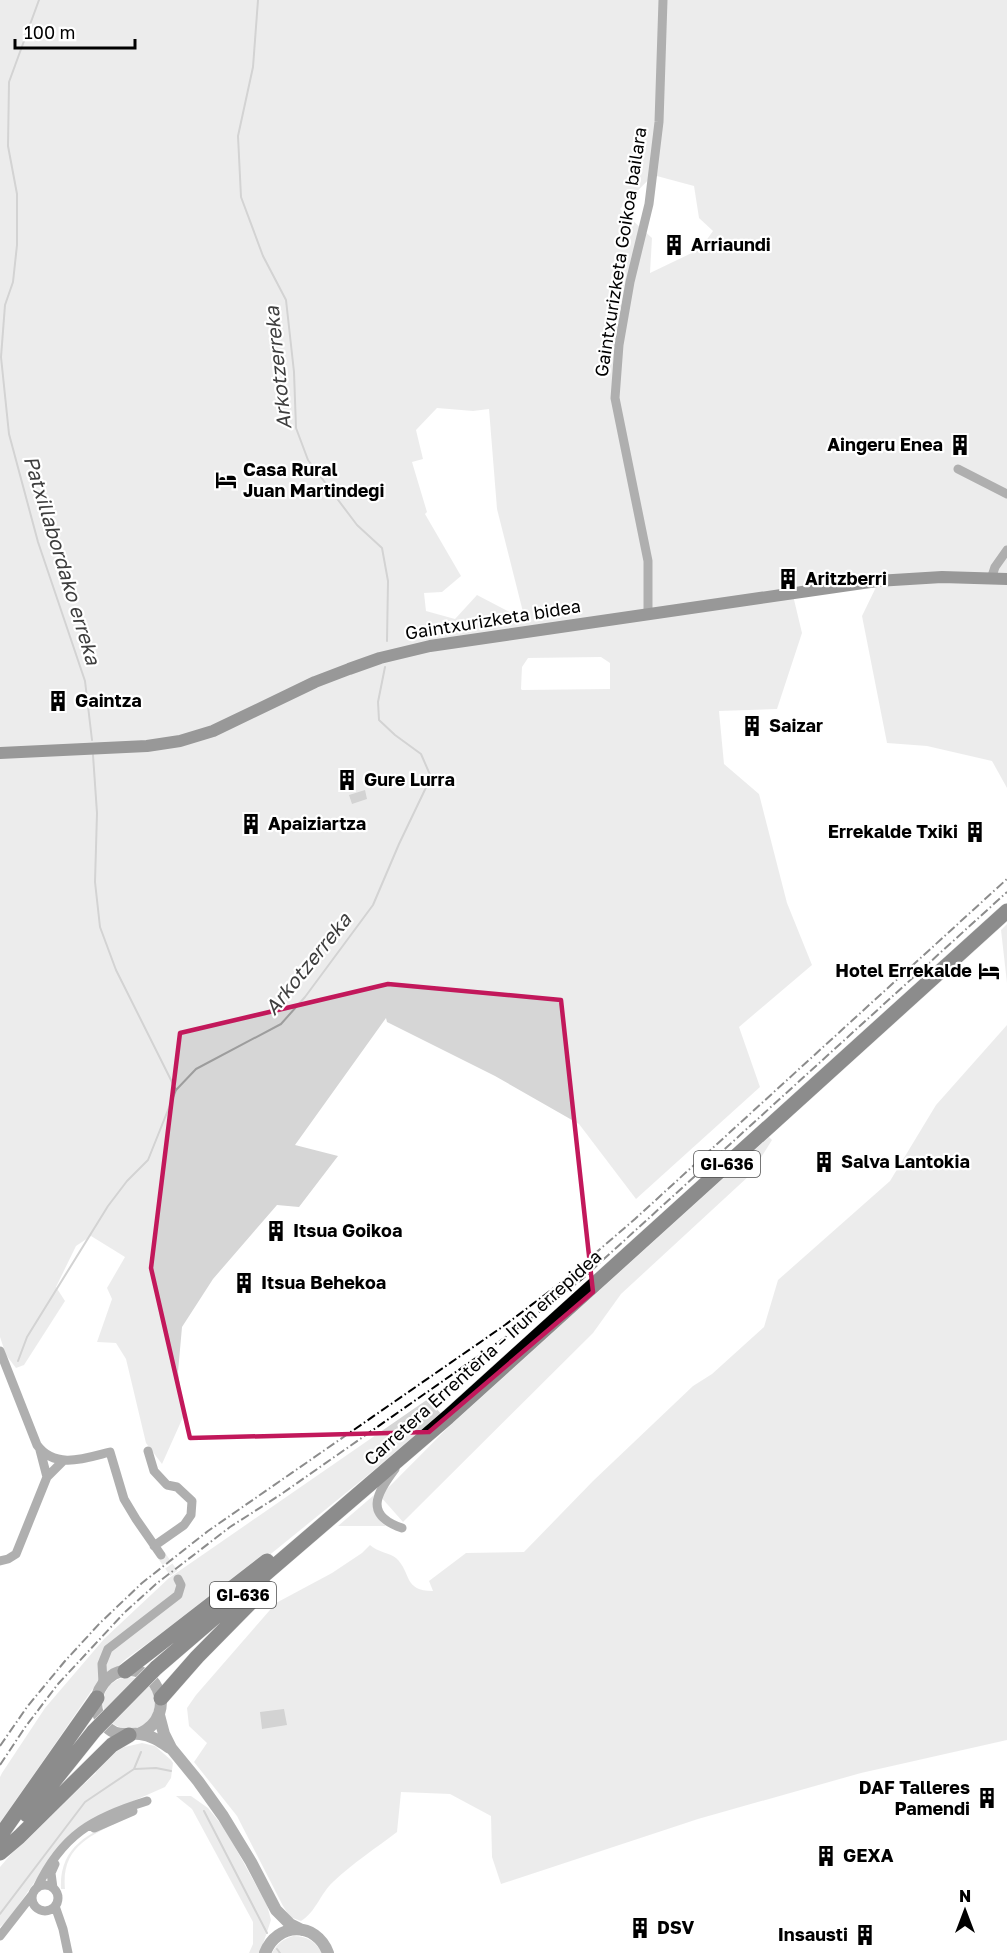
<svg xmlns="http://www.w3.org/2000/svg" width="1007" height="1953" viewBox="0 0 1007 1953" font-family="'Golos Text',sans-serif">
<rect width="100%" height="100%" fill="#fff"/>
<path fill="#d6d6d6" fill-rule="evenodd" d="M0 0H1007V788L992 761 927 746 887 743 862 616 878 583 791 587 802 633 777 709 719 711 724 764 759 794 787 903 812 965 739 1027 760 1087 636 1199 579 1124 495 1076 387 1022 386 1018 295 1145 338 1156 299 1207 277 1205 213 1279 182 1327 178 1372 184 1415 162 1464 146 1443 126 1359 116 1343 97 1342 112 1299 107 1288 125 1257 91 1236 76 1246 56 1287 65 1301 24 1365 16 1368 6 1355 0 1337ZM653 175 694 186 699 218 713 231 700 249 650 273 652 238 620 209ZM437 408 473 411 489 409 497 509 525 620 477 595 455 619 426 611 424 593 442 592 461 576 425 514 427 512 412 462 423 459 416 430ZM601 657 610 663V689L522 690 521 689 522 667 528 658Z
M1007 924V983L1001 930Z
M1007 1025V1740L861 1773 698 1819 501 1884 492 1857 491 1816 450 1794 401 1792 397 1832C376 1848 353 1863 333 1882 320 1894 316 1912 301 1921L290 1917 283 1906 237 1816 194 1762 207 1743 189 1726 187 1708 196 1695 276 1603 332 1573 362 1553 370 1545C377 1552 390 1553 396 1558 412 1573 403 1591 433 1591L429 1581 466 1553 524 1552 593 1481 693 1386 712 1374 764 1327 778 1280 890 1181 936 1105Z
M768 1136 772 1140 750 1175 621 1294 593 1333 403 1522 380 1496 499 1376Z
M428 1399 442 1415 272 1553 126 1659 92 1690 0 1824V1777L2 1773 45 1708 104 1639 169 1578Z
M374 1495C371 1509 375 1517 386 1526H338Z
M103 1703a26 26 0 1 1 52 0a26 26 0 1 1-52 0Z
M142 1743 155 1746 171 1760 173 1763 171 1778 165 1787 113 1810 60 1845 9 1919 0 1927V1867L29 1833 82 1780 85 1783 96 1773 95 1771 120 1748Z
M176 1796H191L208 1808 225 1829 267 1905 271 1920 260 1953H249L253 1944V1922L192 1809Z
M122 1820C90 1836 61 1847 65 1889H61C59 1848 87 1833 122 1820Z
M293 1936C307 1936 315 1941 322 1953H272C277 1944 283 1939 293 1936Z"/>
<path fill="#9d9d9d" d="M365 790 367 799 352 804 349 795Z
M284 1709 287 1725 262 1729 260 1712Z"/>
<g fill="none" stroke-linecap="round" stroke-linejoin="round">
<path stroke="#9d9d9d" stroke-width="2" d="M39 0 9 82 8 146 17 194V245L13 282 5 305 1 357 9 434 38 542 85 681 92 740
M258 0 253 67 238 136 241 197 263 256 286 300 294 372 296 428 308 460 357 525 382 548 388 581 387 641
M93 755 97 813 95 882 100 927 116 970 176 1090
M18 1361 27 1337 108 1206 127 1181 148 1160 176 1090 196 1069 281 1024 305 997 373 905 399 844 431 777 421 754 395 735 379 720 378 702 385 667
M135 1769 156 1768 171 1771
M204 1811 267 1933
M0 1914 85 1802 134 1769 141 1752
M277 1949 280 1953"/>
<path stroke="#d9d9d9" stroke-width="9" stroke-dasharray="9 4.5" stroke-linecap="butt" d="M161 1555 178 1579"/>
<defs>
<path id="primary" d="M156 1668 448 1417 1007 911
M125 1671 267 1561
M161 1698 197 1657 266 1587
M27 1815 94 1731
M0 1836 97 1698
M0 1853 19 1837 112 1745 129 1735"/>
</defs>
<use href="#primary" stroke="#dbdbdb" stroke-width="16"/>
<path stroke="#4f4f4f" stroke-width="9" d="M958 469 1007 494
M991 579 995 567 1007 550
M648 615V561L615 398 619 345 630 282 649 204 659 122 663 0
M0 1351 37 1445C55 1470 86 1458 110 1452L124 1499 136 1519 161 1555
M40 1450 47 1477
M148 1451 154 1471 167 1485 177 1487 192 1501 191 1515 184 1525 154 1546
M395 1469C376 1494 364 1515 402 1528
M0 1561 8 1559 16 1554 47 1477 63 1461
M103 1683 102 1664 108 1649 178 1595 181 1585 178 1579
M94 1828 133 1811
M32 1898a13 13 0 1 1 26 0a13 13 0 1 1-26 0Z
M37 1888C62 1835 92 1818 147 1801
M53 1888 51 1873 55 1864
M55 1906 63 1929 68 1953
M0 1936 32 1895"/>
<path stroke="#4f4f4f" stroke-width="12" d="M159 1715 164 1734 171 1748 198 1781 223 1816 251 1862 276 1910 290 1924 302 1930
M139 1734C183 1714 153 1654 114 1674 106 1679 100 1686 97 1696 94 1708 99 1721 109 1729 119 1737 129 1733 140 1734 151 1735 161 1742 170 1748
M265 1953C277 1922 316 1921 328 1953"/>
<path stroke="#1c1c1c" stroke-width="12" d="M0 753 147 746 180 741 213 731 315 682 349 669 380 658 430 646 877 581 942 577 1007 579"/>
<use href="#primary" stroke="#000" stroke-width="15"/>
<path stroke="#000" stroke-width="2" stroke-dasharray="9 3 1.5 3" stroke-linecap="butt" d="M0 1746 27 1707 65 1661 100 1623 142 1583 208 1531 505 1325 563 1281 635 1219 1007 879
M0 1765 26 1726 58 1684 124 1613 156 1584 230 1527 280 1495 513 1332 582 1279 1007 892"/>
<defs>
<path id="primary-bridge" d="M94 1731 156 1668"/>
</defs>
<use href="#primary-bridge" stroke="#dbdbdb" stroke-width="16" stroke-linecap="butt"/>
<use href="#primary-bridge" stroke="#000" stroke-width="15"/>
</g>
<path d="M0 0H1007V1953H0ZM388 984 561 1000 593 1292 429 1432 190 1438 151 1268 180 1033Z" fill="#fff" fill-opacity=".55" fill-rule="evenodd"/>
<path fill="none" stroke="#c2185b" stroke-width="4.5" stroke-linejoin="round" d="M388 984 561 1000 593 1292 429 1432 190 1438 151 1268 180 1033Z"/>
<defs>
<symbol id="building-bare" viewBox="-9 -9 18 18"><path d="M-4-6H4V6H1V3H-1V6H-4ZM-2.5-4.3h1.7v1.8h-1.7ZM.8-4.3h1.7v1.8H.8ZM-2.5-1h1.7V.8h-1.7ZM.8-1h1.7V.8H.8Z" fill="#000" stroke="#fff" stroke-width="2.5" paint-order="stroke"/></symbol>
<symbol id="hotel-bare" viewBox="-9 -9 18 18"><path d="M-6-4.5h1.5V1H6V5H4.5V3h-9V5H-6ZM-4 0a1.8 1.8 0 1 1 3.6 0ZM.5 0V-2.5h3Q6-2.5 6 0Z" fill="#000" stroke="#fff" stroke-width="2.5" paint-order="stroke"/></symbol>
</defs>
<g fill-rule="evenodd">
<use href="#building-bare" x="659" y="230" width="30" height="30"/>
<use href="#building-bare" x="945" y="430" width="30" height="30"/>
<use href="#hotel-bare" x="211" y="465" width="30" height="30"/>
<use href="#building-bare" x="773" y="564" width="30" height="30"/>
<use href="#building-bare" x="43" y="686" width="30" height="30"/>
<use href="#building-bare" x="737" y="711" width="30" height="30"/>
<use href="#building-bare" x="332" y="765" width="30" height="30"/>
<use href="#building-bare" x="236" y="809" width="30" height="30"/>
<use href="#building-bare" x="960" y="817" width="30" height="30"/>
<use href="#hotel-bare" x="974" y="956" width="30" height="30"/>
<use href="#building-bare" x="809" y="1147" width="30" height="30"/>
<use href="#building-bare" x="261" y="1216" width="30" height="30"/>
<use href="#building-bare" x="229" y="1268" width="30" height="30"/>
<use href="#building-bare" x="972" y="1783" width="30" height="30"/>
<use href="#building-bare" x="811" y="1841" width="30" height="30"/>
<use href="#building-bare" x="625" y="1913" width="30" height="30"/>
<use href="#building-bare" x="850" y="1920" width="30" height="30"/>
</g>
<g text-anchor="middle" stroke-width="4.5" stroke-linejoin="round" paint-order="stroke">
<g fill="#fff" stroke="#4c4c4c" stroke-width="1.5">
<rect x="694" y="1151" width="66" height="26" rx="4.5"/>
<rect x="210" y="1582" width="66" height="26" rx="4.5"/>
</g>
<g font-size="16" font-weight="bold" fill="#000">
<text x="727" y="1170">GI-636</text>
<text x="243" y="1601">GI-636</text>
</g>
<g font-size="18" font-weight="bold" fill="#000" stroke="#fff" text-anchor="start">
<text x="691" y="251">Arriaundi</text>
<text x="943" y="451" text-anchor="end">Aingeru Enea</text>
<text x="243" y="476">Casa Rural<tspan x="243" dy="21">Juan Martindegi</tspan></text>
<text x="805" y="585">Aritzberri</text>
<text x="75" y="707">Gaintza</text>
<text x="769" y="732">Saizar</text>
<text x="364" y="786">Gure Lurra</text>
<text x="268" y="830">Apaiziartza</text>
<text x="958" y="838" text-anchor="end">Errekalde Txiki</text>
<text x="972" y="977" text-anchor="end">Hotel Errekalde</text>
<text x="841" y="1168">Salva Lantokia</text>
<text x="293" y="1237">Itsua Goikoa</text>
<text x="261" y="1289">Itsua Behekoa</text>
<text x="970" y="1794" text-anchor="end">DAF Talleres<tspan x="970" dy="21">Pamendi</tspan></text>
<text x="843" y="1862">GEXA</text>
<text x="657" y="1934">DSV</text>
<text x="848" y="1941" text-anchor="end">Insausti</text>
</g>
<g font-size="18" fill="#000" stroke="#fff">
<text transform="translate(621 252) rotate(-81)" y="6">Gaintxurizketa Goikoa bailara</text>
<text transform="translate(493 620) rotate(-9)" y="6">Gaintxurizketa bidea</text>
<text transform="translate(483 1358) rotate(-42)" y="6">Carretera Errenteria – Irun errepidea</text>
</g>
<g font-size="20" font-style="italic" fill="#3e3e3e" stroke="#fff">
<text transform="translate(278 368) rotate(-96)" y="7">Arkotzerreka</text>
<text transform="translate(62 560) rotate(73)" y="7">Patxillabordako erreka</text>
<text transform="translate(308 964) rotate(-51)" y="7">Arkotzerreka</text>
</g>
</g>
<g transform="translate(965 1911)" stroke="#ffffff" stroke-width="4.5" paint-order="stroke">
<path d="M0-4.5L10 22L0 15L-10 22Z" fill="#000000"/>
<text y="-9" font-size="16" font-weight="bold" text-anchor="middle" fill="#000000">N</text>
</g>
<path d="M15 39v9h120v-9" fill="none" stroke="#000000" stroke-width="3"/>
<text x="24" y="39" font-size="18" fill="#000000" stroke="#ffffff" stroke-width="4.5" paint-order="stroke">100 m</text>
</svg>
